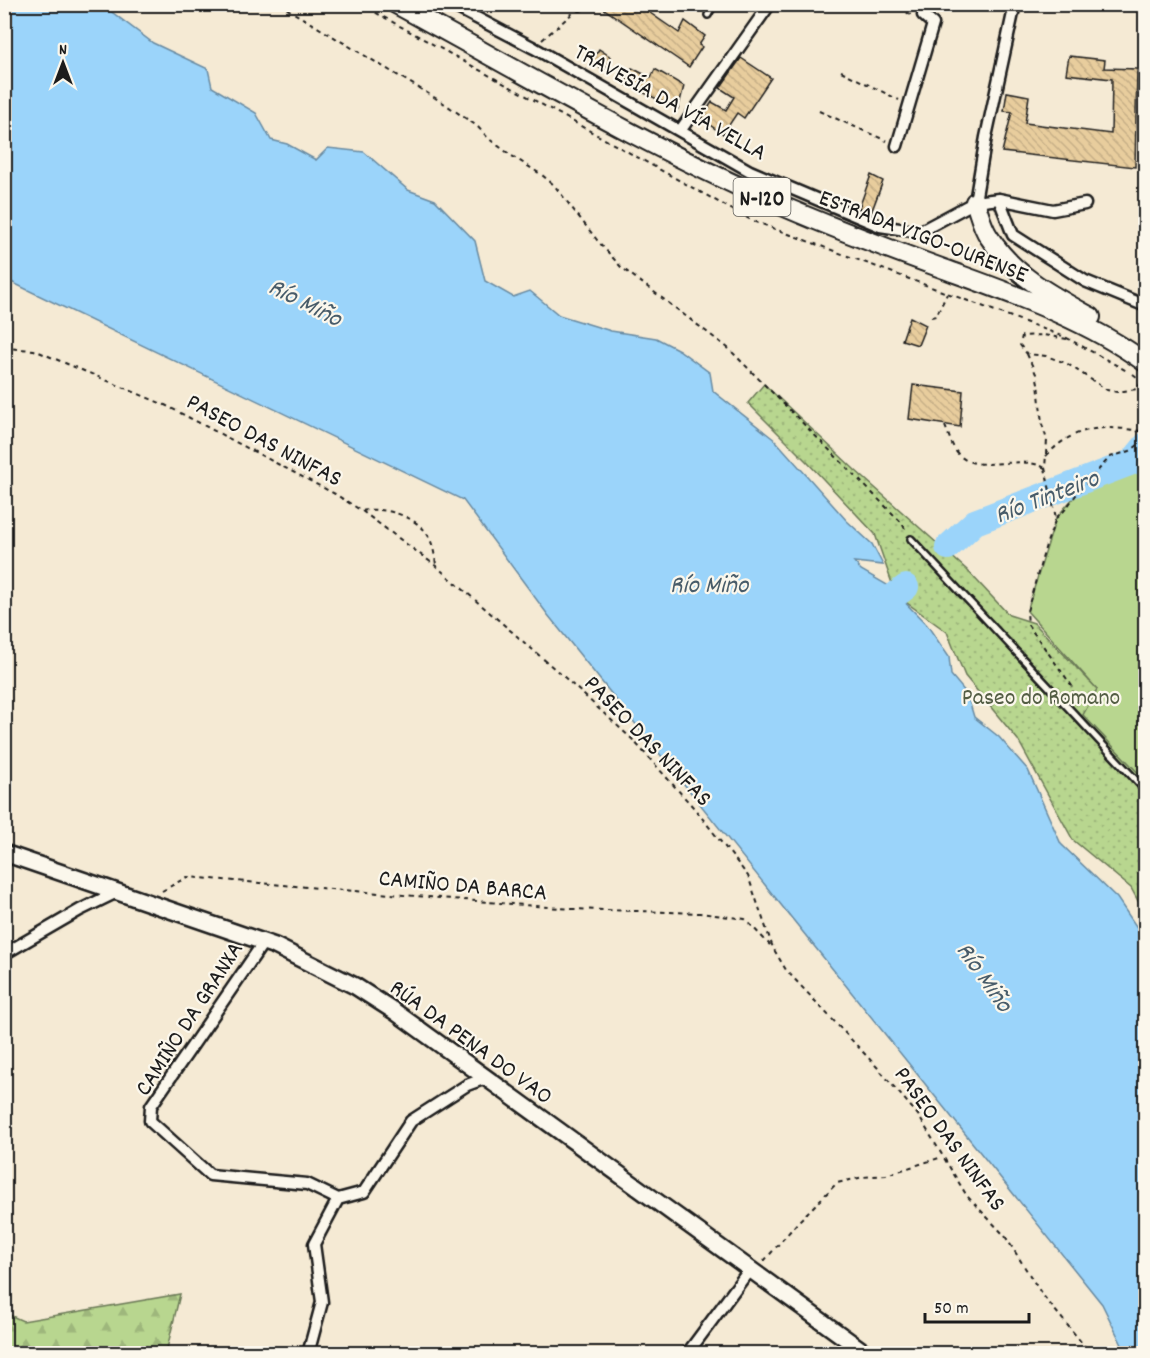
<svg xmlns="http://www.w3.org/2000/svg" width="1150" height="1358" viewBox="0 0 1150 1358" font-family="Dekko,sans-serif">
<defs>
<pattern id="forest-firs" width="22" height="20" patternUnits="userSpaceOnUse" patternTransform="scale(1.5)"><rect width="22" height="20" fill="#b8d68f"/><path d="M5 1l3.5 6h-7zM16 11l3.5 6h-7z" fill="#9eb77b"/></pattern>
<pattern id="park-dots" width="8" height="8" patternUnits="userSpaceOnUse" patternTransform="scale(1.5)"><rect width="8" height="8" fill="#b8d68f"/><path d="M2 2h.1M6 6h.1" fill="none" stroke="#9eb77b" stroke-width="1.8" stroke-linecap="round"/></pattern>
<pattern id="building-back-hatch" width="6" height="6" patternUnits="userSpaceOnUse" patternTransform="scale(1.5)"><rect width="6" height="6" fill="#e8cd9d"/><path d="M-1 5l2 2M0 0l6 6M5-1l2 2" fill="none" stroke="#c6af87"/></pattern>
</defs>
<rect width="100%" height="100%" fill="#f5ead4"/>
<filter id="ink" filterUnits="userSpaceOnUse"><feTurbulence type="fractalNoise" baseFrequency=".0167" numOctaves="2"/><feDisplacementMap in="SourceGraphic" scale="12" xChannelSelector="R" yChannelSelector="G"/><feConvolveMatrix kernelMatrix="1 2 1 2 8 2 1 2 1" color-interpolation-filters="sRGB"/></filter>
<g filter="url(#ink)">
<path fill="#b8d68f" stroke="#6a7956" stroke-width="1.5" d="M1145 458V780L1082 715 1097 689 1027 611 1056 518 1086 483 1139 467Z"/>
<path fill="url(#forest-firs)" stroke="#6a7956" stroke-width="1.5" d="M180 1294 166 1353H5V1313L23 1321Z"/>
<path fill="url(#park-dots)" stroke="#6a7956" stroke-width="1.5" d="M764 384 855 470 967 570 1009 615 1034 623 1097 689 1083 715 1145 780V914L1131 888 1073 840 1018 740 965 676 947 632 896 595 875 534 808 463 748 403Z"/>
<path fill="#9bd4fa" stroke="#688aa1" stroke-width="1.5" d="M4 5H89L109 10 153 43 208 69 212 87 256 113 271 140 287 144 316 160 328 148 364 152 408 190 435 200 475 241 485 281 513 297 530 291 559 315 611 331 656 338 679 350 710 373 713 391 776 441 847 521 872 544 883 565 854 562 861 570 889 586 927 625 949 657 951 675 967 694 974 717 999 737 1028 770 1061 844 1117 898 1136 926 1145 946V1353H1126L1102 1304 548 615 463 500 5 279Z"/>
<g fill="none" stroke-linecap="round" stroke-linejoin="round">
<path stroke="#9bd4fa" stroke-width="26" d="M948 547 975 522 1132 462 1146 445
M870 614 906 587"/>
</g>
<path fill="url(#building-back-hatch)" stroke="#1c1c1c" stroke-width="1.5" d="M597 4H637L679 33 685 21 705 36 699 45 702 47 689 67Z
M599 49 611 57 605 70 591 62Z
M1069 56 1105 60 1104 68 1137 69 1135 167 1002 152 1012 112 1004 111 1007 92 1029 96 1025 123 1111 134 1112 79 1066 74Z
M741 58 771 78 744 118 737 113 723 134 701 119 712 102 726 110 734 97 720 88Z
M632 68 651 78 655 69 684 86 678 109 625 84Z
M871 175 883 181 871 213 859 208Z
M910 317 926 325 918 345 902 340Z
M913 385 963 391 960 427 909 419Z"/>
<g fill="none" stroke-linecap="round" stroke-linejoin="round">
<defs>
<path id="service" d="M580 4V7
M708 15 714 4
M911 539 1146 791"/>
<path id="minor" d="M450 4 534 48 750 171 880 226 919 232 975 202 999 199 1053 210 1085 204
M680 131 770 4
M897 146 933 24 923 15 927 4
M999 199 1013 235 1085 281 1146 306
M975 202 986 137 1015 4
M263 943 151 1106 150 1121 210 1175 307 1184 338 1199
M4 954 80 910 117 892
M308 1354 322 1302 314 1244 338 1199 364 1192 411 1121 467 1085 486 1078
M687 1354 750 1269"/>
<path id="secondary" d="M4 853 275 946 355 986 394 1011 867 1354"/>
<path id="trunk" d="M396 4C520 71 642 144 771 201 827 226 886 248 944 269 1013 294 1086 319 1146 363
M975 202C979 213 982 227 989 237 1014 276 1051 295 1091 317"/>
</defs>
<use href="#service" stroke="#1c1c1c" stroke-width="10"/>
<use href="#minor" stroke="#1c1c1c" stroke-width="15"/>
<use href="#secondary" stroke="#1c1c1c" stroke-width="20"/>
<use href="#trunk" stroke="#1c1c1c" stroke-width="22"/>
<path stroke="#1c1c1c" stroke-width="2" stroke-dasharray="4.5 4.5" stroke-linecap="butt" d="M279 4 442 102 477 126 489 139 512 156 542 175 554 185 597 240 621 267 728 348 902 523 906 531
M360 4 751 220 1065 337 1127 371
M891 4 911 15
M542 40 574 12
M841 71 899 100
M819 111 887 141
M931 317 936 316 947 294
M1067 339 1044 335 1022 336 1020 345 1027 354 1046 356 1066 363 1107 390 1117 392 1137 389 1144 378
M4 348 34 350 165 405 335 494 362 511 436 566 563 676 632 739 694 808 748 876 773 948 786 970 877 1067 918 1115 967 1196 1005 1236 1041 1293 1091 1354
M1027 354 1036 374 1038 383 1042 424 1047 440 1045 468 1056 518 1046 545 1027 611 1028 625 1072 686 1074 700
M945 426C949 435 952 448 959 455 979 475 1019 453 1045 468
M1046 456C1076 424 1105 425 1146 432
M362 511C383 506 418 516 429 537 433 545 435 556 436 565
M1056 518 1064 511 1076 495 1110 457 1130 451 1146 439
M162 891 187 877 572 909 700 913 745 919 770 945
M764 1261 799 1221 837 1183 863 1177 886 1175 942 1157"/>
<use href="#service" stroke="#fbf7ec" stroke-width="5"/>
<use href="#minor" stroke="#fbf7ec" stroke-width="10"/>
<use href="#secondary" stroke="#fbf7ec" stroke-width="15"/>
<use href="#trunk" stroke="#fbf7ec" stroke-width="18"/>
<path stroke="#1c1c1c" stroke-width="2" stroke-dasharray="4.5 4.5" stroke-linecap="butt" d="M1133 374 1146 384"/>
</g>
</g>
<g text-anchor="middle" stroke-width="4.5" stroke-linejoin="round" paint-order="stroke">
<rect fill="#fbf7ec" stroke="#5f5e5a" stroke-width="1.5" x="733.5" y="178" width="57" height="38" rx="4.5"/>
<g font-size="22" font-weight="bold" fill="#1c1c1c">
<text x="762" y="205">N-120</text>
</g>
<g font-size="24" fill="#1c1c1c" stroke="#fbf7ec">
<text transform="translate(671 101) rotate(29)" y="8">TRAVESÍA DA VÍA VELLA</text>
<text transform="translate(924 235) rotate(21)" y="8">ESTRADA VIGO-OURENSE</text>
<text transform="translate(265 439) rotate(28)" y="8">PASEO DAS NINFAS</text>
<text transform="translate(649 740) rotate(46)" y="8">PASEO DAS NINFAS</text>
<text transform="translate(463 884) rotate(5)" y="8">CAMIÑO DA BARCA</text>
<text transform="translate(188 1018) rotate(-57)" y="8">CAMIÑO DA GRANXA</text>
<text transform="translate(472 1041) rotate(36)" y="8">RÚA DA PENA DO VAO</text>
<text transform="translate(951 1138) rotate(54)" y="8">PASEO DAS NINFAS</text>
</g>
<g font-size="24" fill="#535d44" stroke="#fbf7ec">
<text x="1041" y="704">Paseo do Romano</text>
</g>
<g font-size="26" font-style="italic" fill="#485c6a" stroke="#fbf7ec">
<text transform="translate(306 301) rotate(27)" y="9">Río Miño</text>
<text transform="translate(1046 495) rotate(-21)" y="9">Río Tinteiro</text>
<text x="709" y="592">Río Miño</text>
<text transform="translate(986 976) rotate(55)" y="9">Río Miño</text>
</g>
</g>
<rect width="1150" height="1358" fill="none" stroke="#fbf7ec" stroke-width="24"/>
<rect x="12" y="12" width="1126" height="1334" fill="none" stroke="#1c1c1c" stroke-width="2" filter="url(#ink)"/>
<g transform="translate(63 63)" stroke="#fbf7ec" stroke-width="4.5" paint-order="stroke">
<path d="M0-4.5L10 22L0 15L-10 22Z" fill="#1c1c1c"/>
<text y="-9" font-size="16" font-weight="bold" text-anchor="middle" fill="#1c1c1c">N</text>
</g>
<path d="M925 1313v9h104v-9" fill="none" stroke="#1c1c1c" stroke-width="3"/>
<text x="934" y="1313" font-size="18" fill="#1c1c1c" stroke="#fbf7ec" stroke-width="4.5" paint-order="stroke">50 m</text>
</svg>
